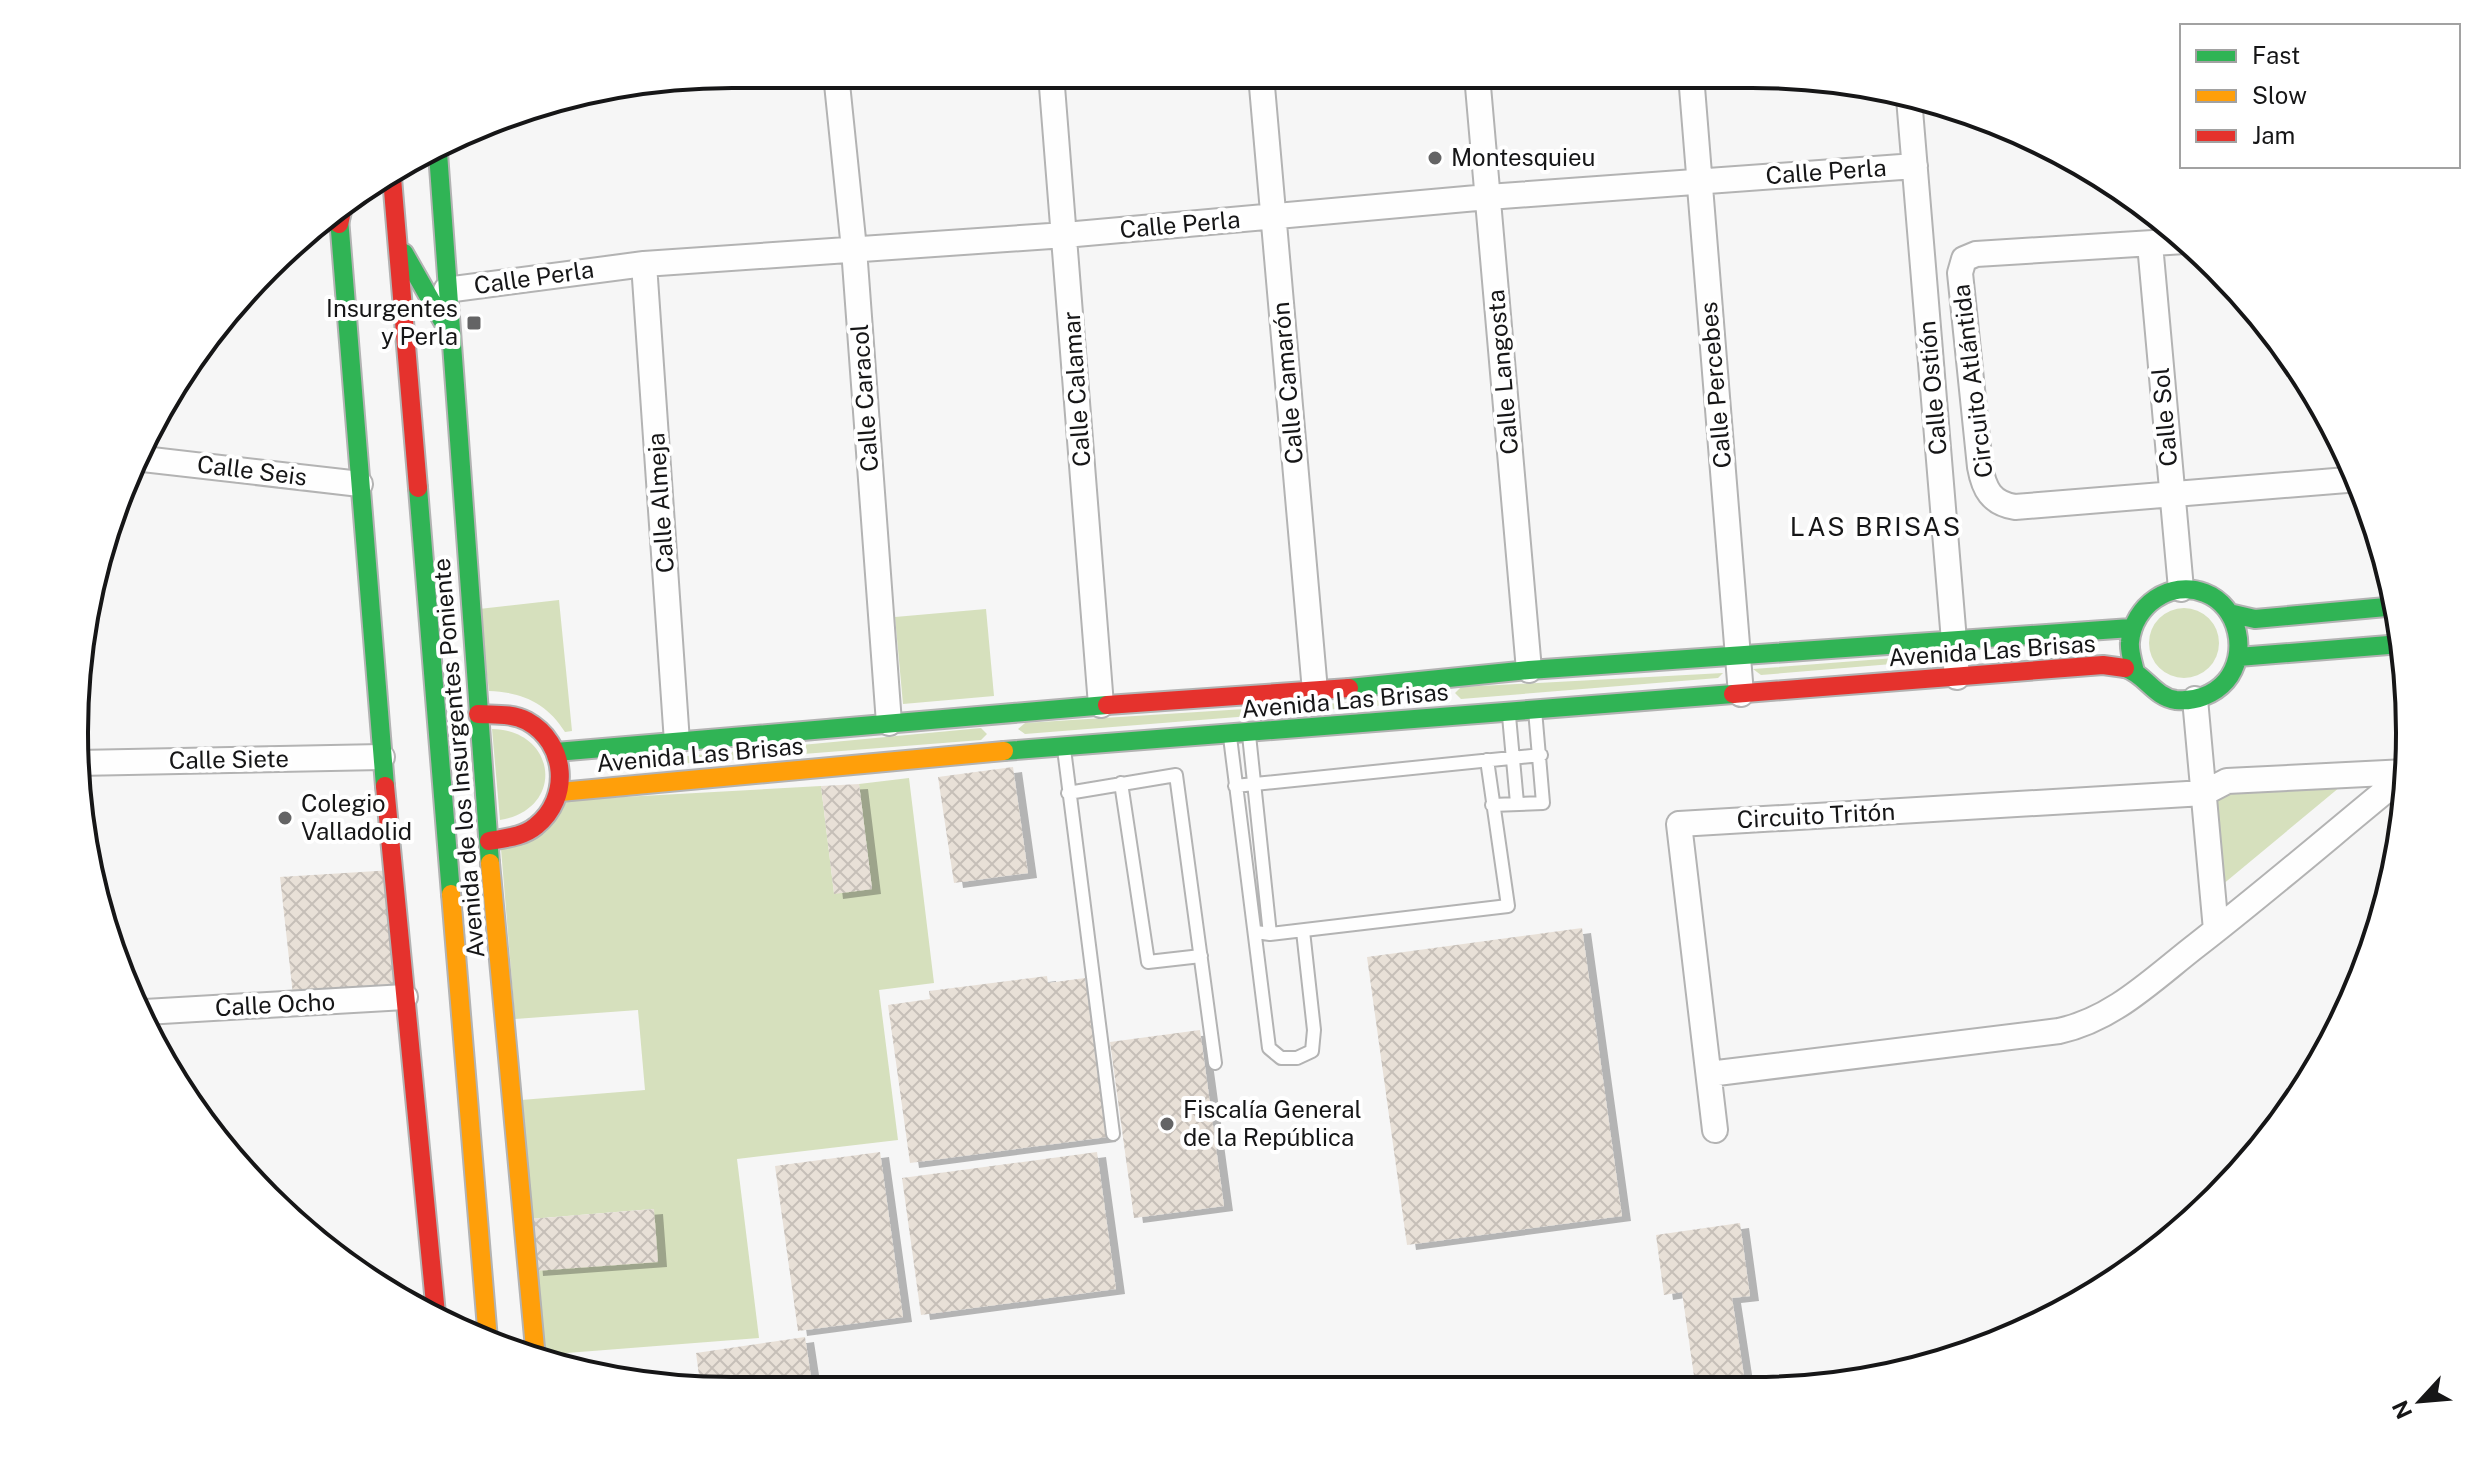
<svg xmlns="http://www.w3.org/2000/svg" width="2484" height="1465" viewBox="0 0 2484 1465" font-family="'Public Sans',sans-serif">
<defs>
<pattern id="building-cross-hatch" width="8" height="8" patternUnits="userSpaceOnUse" patternTransform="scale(2)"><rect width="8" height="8" fill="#e8e0d7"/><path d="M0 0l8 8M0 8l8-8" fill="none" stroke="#c6bfb8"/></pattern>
<filter id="shadow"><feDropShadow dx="9" dy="5" stdDeviation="0" flood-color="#0004"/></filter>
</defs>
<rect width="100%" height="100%" fill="#f6f6f6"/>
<path fill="#d6e0bd" d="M559 600 572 731 565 732C547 703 522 692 489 691L479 609Z
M2149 643a35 35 0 1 1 70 0a35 35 0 1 1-70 0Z
M986 609 994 696 903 704 895 617Z
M1934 655 1928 661 1761 675 1753 669Z
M1723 673 1718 678 1461 699 1455 693 1461 687Z
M1417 698 1411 703 1025 734 1018 729 1025 723Z
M981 728 987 734 981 740 640 767 634 761Z
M492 729C557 730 566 809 500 820Z
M909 778 934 983 879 990 898 1140 737 1159 759 1338 541 1355 534 1271 653 1209 530 1219 521 1100 645 1090 638 1010 515 1019 501 849 569 800 821 786 834 893 872 889 859 784Z
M2340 787 2222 885 2215 793Z"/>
<path fill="url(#building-cross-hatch)" filter="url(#shadow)" d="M1013 767 1028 873 954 883 938 777Z
M859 784 872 889 834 894 821 786Z
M393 870 405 997 294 1004 280 877Z
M1582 928 1622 1216 1407 1245 1367 957Z
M1047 976 1048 983 1085 978 1107 1137 910 1163 888 1005 930 999 929 991Z
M1200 1030 1224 1206 1134 1218 1110 1042Z
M880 1152 903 1317 798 1331 775 1166Z
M1097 1152 1116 1289 921 1315 902 1178Z
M654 1209 658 1262 534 1271 530 1219Z
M1740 1223 1750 1296 1732 1298 1744 1376 1695 1383 1682 1292 1664 1295 1656 1235Z
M805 1337 813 1390H701L696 1353Z"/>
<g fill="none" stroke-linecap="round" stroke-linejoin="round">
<defs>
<path id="lane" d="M1509 716 1517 803
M1249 735 1270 934
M1230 737 1269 1048 1281 1058H1297L1312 1051 1314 1030 1303 931
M1064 749 1113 1134
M1121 783 1148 962 1201 956
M1235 786 1541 755
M1068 793 1176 775 1215 1063
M1492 805 1543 803 1535 710
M1256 932 1270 934 1508 906 1487 760"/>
<path id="street" d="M836 74 854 249 889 723
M1051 74 1101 705
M1261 75 1315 691
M1477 75 1529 670
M1691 75 1741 694
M1909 98 1957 677
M2185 241 1976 254 1964 259 1960 273 1980 467C1984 489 1991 503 2015 507L2359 479
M2150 244 2181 589
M644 264 677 742
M446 290 644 264 1065 235 1488 197 1915 166
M143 459 360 484
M2195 699 2216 930
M77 763 382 757
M145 1012 405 997
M1709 1074 2059 1031C2114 1019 2153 979 2197 945 2268 890 2336 831 2406 774
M1715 1130 1679 824 2204 793 2227 781 2406 772"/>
<path id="fast" d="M438 153 490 863
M338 206 385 786
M404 253 450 334
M418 488 451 894
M2229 613 2255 619 2397 606
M2238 657 2401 644
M2125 668C2145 674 2154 697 2176 700 2194 702 2214 695 2226 681 2249 654 2239 606 2205 593 2170 579 2133 606 2130 642 2129 651 2133 663 2135 672
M1349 688 1529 670 2131 628
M1004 751 1733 694
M556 752 1107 705"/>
<path id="slow" d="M560 792 1004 751
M490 863 536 1359
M451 894 488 1340"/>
<path id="jam" d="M392 178 418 488
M339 224 344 203
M1733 694 2103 665 2125 668
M1107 705 1349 688
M478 714C494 715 512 713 527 721 567 743 571 798 536 826 523 837 505 838 489 841
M385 786 436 1314"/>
</defs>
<use href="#lane" stroke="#b3b3b3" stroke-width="16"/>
<use href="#street" stroke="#b3b3b3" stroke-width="28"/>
<use href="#fast" stroke="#b3b3b3" stroke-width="22"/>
<use href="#slow" stroke="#b3b3b3" stroke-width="22"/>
<use href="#jam" stroke="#b3b3b3" stroke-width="22"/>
<use href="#lane" stroke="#fefefe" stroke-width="12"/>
<use href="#street" stroke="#fefefe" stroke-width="24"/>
<use href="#fast" stroke="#30b455" stroke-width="18"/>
<use href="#slow" stroke="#ff9f0a" stroke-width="18"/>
<use href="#jam" stroke="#e5322d" stroke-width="18"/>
</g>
<g fill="#646465" stroke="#fff" stroke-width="3">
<circle cx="1435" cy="158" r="8"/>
<rect x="466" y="315" width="16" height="16" rx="4"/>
<circle cx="285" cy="818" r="8"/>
<circle cx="1167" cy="1124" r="8"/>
</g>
<g text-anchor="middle" stroke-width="8" stroke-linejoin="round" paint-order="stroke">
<g font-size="24" fill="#161617" stroke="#fff" text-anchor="start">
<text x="1451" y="166">Montesquieu</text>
<text x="458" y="317" text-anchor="end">Insurgentes<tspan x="458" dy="28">y Perla</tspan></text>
<text x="301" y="812">Colegio<tspan x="301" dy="28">Valladolid</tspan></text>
<text x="1183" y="1118">Fiscalía General<tspan x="1183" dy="28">de la República</tspan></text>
</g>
<g font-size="24" fill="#161617" stroke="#fff">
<text transform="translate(1826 172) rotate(-4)" y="8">Calle Perla</text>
<text transform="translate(1180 225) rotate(-5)" y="8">Calle Perla</text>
<text transform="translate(534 278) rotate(-8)" y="8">Calle Perla</text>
<text transform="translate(1503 372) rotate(-95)" y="8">Calle Langosta</text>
<text transform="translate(1973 381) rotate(-97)" y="8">Circuito Atlántida</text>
<text transform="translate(1288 383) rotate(-95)" y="8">Calle Camarón</text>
<text transform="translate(1716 385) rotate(-95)" y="8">Calle Percebes</text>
<text transform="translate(1933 388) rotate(-95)" y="8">Calle Ostión</text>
<text transform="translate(1077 389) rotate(-94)" y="8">Calle Calamar</text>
<text transform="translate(865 398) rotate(-94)" y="8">Calle Caracol</text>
<text transform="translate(2165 417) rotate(-95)" y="8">Calle Sol</text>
<text transform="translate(252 471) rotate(7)" y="8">Calle Seis</text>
<text transform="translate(661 503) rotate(-94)" y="8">Calle Almeja</text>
<text transform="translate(1992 651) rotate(-4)" y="8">Avenida Las Brisas</text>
<text transform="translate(1345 701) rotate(-5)" y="8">Avenida Las Brisas</text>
<text transform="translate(700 755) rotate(-5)" y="8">Avenida Las Brisas</text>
<text transform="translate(459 758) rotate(-95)" y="8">Avenida de los Insurgentes Poniente</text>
<text transform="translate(229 760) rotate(-1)" y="8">Calle Siete</text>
<text transform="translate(1816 816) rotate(-3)" y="8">Circuito Tritón</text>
<text transform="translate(275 1005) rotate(-3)" y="8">Calle Ocho</text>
</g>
<g font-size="26" letter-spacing="2" fill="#161617" stroke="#fff">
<text x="1876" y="536">LAS BRISAS</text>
</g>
</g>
<path d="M0 0H2484V1465H0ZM732 88H1752A644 644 0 0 1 2396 732V733A644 644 0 0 1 1752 1377H732A644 644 0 0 1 88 733V732A644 644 0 0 1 732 88Z" fill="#fff" fill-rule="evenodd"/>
<path fill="none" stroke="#161617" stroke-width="4" d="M732 88H1752A644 644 0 0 1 2396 732V733A644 644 0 0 1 1752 1377H732A644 644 0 0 1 88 733V732A644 644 0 0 1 732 88Z"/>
<rect x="2180" y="24" width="280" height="144" fill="#ffffff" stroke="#a2a2a2" stroke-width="2"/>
<rect x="2196" y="50" width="40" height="12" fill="#30b455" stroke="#a2a2a2" stroke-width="2"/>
<text x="2252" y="64" font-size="24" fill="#161617">Fast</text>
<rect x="2196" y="90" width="40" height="12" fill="#ff9f0a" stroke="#a2a2a2" stroke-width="2"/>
<text x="2252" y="104" font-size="24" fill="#161617">Slow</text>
<rect x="2196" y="130" width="40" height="12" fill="#e5322d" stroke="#a2a2a2" stroke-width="2"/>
<text x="2252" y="144" font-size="24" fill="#161617">Jam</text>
<g transform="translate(2420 1401) rotate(244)" stroke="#ffffff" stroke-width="6" paint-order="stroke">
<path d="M0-6L14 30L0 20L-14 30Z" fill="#161617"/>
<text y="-12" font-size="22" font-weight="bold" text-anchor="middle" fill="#161617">N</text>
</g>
</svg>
